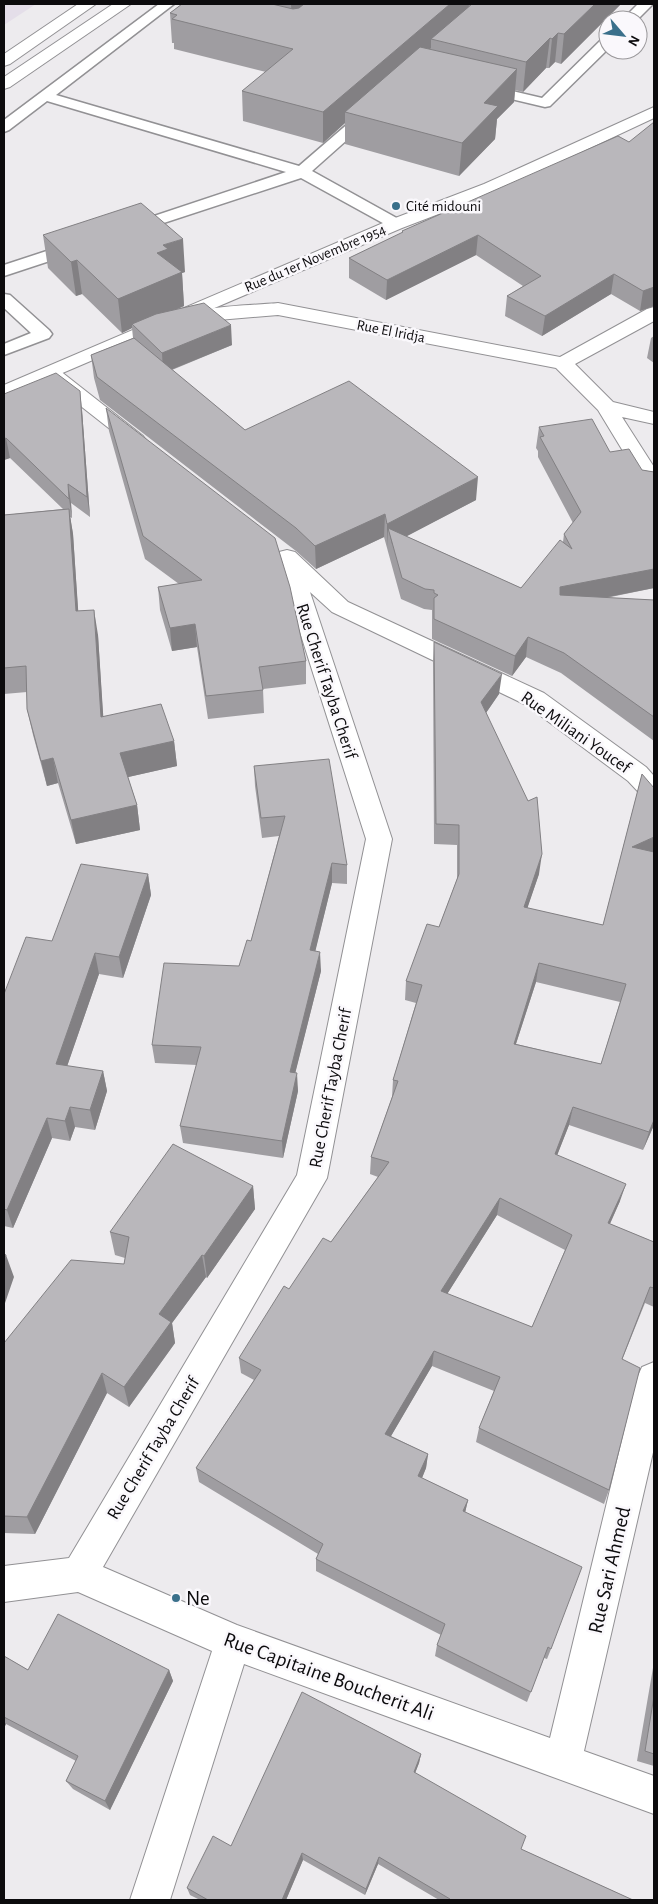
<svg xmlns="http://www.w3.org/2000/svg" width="658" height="1904" viewBox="0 0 658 1904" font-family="'Alegreya Sans',sans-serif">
<rect width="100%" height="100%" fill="#edebee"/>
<path fill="#e4dee9" d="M4 4H36L4 25Z"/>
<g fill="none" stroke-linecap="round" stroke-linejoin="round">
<defs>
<path id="lane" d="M159 4H174L56 95 299 166 365 109H375L378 112 375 115 312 171 402 221 404 224 402 227H390L301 178 127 235 121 233 119 230 121 227 286 172 47 101 9 130 4 132V120Z
M638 4H653L637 20H622Z
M608 37V49L550 106 545 107 482 92 475 88 482 84 542 98 603 38Z
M77 241 83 242 85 246 83 250 4 276V265Z
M4 294 10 295 49 330 52 334 49 338 4 355V344L31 333 4 308Z"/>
<path id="street" d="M278 303 560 357 647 309 654 307V321L575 364 613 402 654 412V424L622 417 654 467V491L646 489 598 410 556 368 278 315 195 322 180 326 173 324 170 320C180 307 259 305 278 303Z
M52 368 59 370 143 436 146 440 143 444 136 446 129 444 45 378 42 374 45 370Z
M287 550 295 552 348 602 544 693 646 767 654 776V801L645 799 628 781 526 705 332 612 310 592 392 839 327 1178 103 1567 237 1625 550 1738 637 1378 642 1367 654 1362V1448L584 1751 654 1776V1814L244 1664 170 1900H130L212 1651 78 1592 4 1602V1566L69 1558 297 1175 366 839 276 557 279 552Z"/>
<path id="secondary" d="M654 107V118L496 192 402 228 4 398V385L390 220 484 184Z"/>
<path id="primary" d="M78 4H96L10 64 4 66V54Z
M113 4H131L10 87 4 89V77Z"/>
</defs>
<use href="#lane" stroke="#929194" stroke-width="3"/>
<use href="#street" stroke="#929194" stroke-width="2"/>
<use href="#secondary" stroke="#929194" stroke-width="2"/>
<use href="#primary" stroke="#929194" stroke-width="2"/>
<use href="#lane" fill="#fff" fill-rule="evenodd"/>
<use href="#street" fill="#fff" fill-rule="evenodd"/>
<use href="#secondary" fill="#fff" fill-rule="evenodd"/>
<use href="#primary" fill="#fff" fill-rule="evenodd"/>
</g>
<path fill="#9f9da1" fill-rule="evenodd" d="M182 4H621L561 64 555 62 549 68H546L523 92 515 90 514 102 497 119 495 139 459 176 345 144V123L323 143 243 121 242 91 266 72 174 49V43H172L170 13Z
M629 142 654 306 640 311 611 294 542 336 505 316 507 296 523 286 476 255 386 300 349 278V258L402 233V231Z
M43 235 185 272 182 273 184 306 176 310 232 345 172 370 245 430 476 500 406 536 521 588 563 542 564 534 573 523 538 457V451L536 448 539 427 610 452 642 470 654 472V588L606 598 654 600V741L561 673 526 657 512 676 432 639V610L424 609 401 599 384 537 316 569 296 551 100 400 94 378 91 355 133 338 132 328 122 333 82 294 76 296 48 268Z
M654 336V363L647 358 651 338Z
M4 394 82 410 90 517 71 503 72 518 70 517 73 534 78 611 98 635 103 717 174 741 177 766 128 777 137 805 140 830 76 844 58 783 47 786 33 735 27 709V692L4 694V515L63 509 10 458 4 460Z
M106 408 306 661V684L263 689 264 713 208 719 197 647 172 651 160 610 158 587 179 584 145 559 109 431Z
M434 642 499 694 486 713 539 874 527 908 603 925 642 774 654 1125 643 1150 569 1125 557 1155 620 1201 610 1224 654 1242V1307L645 1303 622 1360 609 1490 604 1504 476 1442 479 1428 494 1391 432 1366 391 1436 428 1454 426 1468 422 1478 468 1500 465 1512 551 1649 547 1659 544 1658 527 1702 435 1656 437 1645 441 1635 316 1571V1559L318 1554 199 1482 196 1468 254 1380 241 1373 239 1358 289 1289 331 1242 378 1177 370 1174 371 1157 392 1097 393 1080 416 1003 405 1000 406 981 439 927 457 879V845L434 844 433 662ZM536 982 620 1002 601 1064 516 1044ZM497 1215 565 1250 532 1327 447 1294Z
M254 766 347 865V884L332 883 315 951 321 971 295 1073 298 1091 283 1158 183 1143 180 1126 197 1065 155 1063 152 1045 239 966 251 941 279 836 262 838 255 786Z
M148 874 151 895 123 978 99 974 67 1066 103 1071 107 1091 95 1130 75 1127 70 1141 52 1138 13 1228 4 1226V994L52 941Z
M253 1186 255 1209 207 1278 206 1277 172 1323 175 1343 129 1407 107 1393 35 1534 4 1533V1343L124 1264 125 1258 115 1255 110 1232Z
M4 1656 28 1670H169L173 1681 110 1810 73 1789 66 1781 76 1761 6 1724 4 1728Z
M654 1662V1766L637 1761Z
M421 1754 419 1763 415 1773 521 1849 633 1900H439L378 1864 365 1895 303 1860 286 1900H200L190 1895 187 1888 231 1846Z"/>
<path fill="#828083" d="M291 4H322L292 25Z
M450 4H469L468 16 431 39V48L355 114 345 112V123L323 143V112Z
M595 4H621L561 64 564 34Z
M558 33 555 62 549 68 552 39Z
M550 38 546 68 523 92 526 62Z
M517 69 514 102 497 119 495 139 459 176 462 143 484 103Z
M478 235 476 255 386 300 387 280Z
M183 239 185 272 182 273 184 306 135 327 132 324V328L122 333 118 299 163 245Z
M77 260 82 294 76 296 71 262Z
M614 274 611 294 542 336 545 316Z
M654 287V306L640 311 643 291Z
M231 325 232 345 163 373 162 353Z
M80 391 82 410 90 517 87 497Z
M6 438 10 458 4 460V439Z
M478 477 476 500 392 544 388 528 387 547V524Z
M68 484 71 503 72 518 69 499Z
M69 509 73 534 80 637 76 611Z
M385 514 384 537 316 569 315 546Z
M654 569V588L557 607 560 587Z
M94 610 98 635 105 743 101 717Z
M195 624 197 647 172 651 170 628Z
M528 637 526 657 512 676 515 656Z
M502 674 499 694 479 723 481 702Z
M174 741 177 766 124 778 120 753Z
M53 758 58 783 47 786 41 761Z
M137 805 140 830 76 844 71 820Z
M654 837V855L632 847Z
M542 854 539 874 521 927 524 907Z
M332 863V883L311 969 310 950Z
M148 874 151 895 123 978 119 957Z
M320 952 321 971 291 1090 290 1072Z
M95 953 99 974 61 1084 56 1064Z
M539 963 536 982 510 1062 514 1044Z
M103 1071 107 1091 95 1130 90 1110Z
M297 1073 298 1091 283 1158 282 1141Z
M70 1107 75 1127 70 1141 65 1121Z
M573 1107 569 1125 551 1171 555 1154Z
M47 1118 52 1138 13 1228 7 1210Z
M654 1120V1125L643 1150 649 1132Z
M626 1184 620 1201 603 1239 608 1223Z
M253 1186 255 1209 207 1278 204 1256Z
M500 1198 497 1215 439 1307 441 1291Z
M6 1255 14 1277 4 1306V1261Z
M202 1255 206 1277 172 1323 175 1343 129 1407 124 1387 159 1314Z
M434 1351 432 1366 384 1448 385 1434Z
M102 1373 107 1393 35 1534 27 1517Z
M428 1454 426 1468 417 1490 418 1476Z
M468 1500 465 1513 463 1511Z
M169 1670 173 1681 110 1810 105 1801Z
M4 1721 6 1724 4 1728Z
M421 1754 419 1763 412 1781 414 1772Z
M302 1853 303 1860 286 1900H282Z
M379 1857 378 1864 365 1895 366 1889Z"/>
<path fill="#b9b7bb" stroke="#828083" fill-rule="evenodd" d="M182 4H272L293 9 299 8 304 4H450L323 112 242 91 293 49 172 19 177 15 170 13Z
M472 4H595L564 34 558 33 552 39 550 38 526 62 431 39Z
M420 47 517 69 484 103 498 106 462 143 345 112Z
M654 122V287L643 291 614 274 545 316 507 296 541 276 478 235 387 280 349 258 403 232 402 231 618 136 629 142Z
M141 203 183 239 163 245 168 249 157 253 182 272 118 299 77 260 71 262 43 235Z
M204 303 231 325 162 353 132 324 156 314Z
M134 338 245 430 349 381 478 477 387 524 385 514 315 546 296 528 97 377 91 355Z
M56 373 80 391 87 497 68 484 69 499 6 438 4 439V394Z
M106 408 275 538 290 587 306 661 259 667 263 690 206 696 195 624 170 628 158 587 202 580 143 536Z
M592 419 610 452 629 449 642 470 654 472V569L560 587V595L654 600V717L564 653 528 637 515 656 434 619V598L438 595 434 593V590L425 589 402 578 388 528 521 588 560 540 572 549 564 534 581 512 540 437 544 436 539 427Z
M69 509 76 611 94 610 101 717 161 704 174 741 120 753 137 805 71 820 53 758 41 761 27 709 26 666 4 668V515Z
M434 642 502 674 481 702 528 801 537 797 542 854 524 907 603 925 642 774 654 788V837L632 847 654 852V1120L649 1132 573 1107 555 1154 626 1184 608 1223 654 1242V1288L650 1287 622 1359 640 1368 609 1490 479 1428 500 1377 434 1351 385 1434 428 1454 418 1476 468 1500 463 1511 582 1567 551 1649 548 1647 531 1692 437 1645 445 1624 316 1559 323 1544 196 1468 261 1370 239 1358 284 1286 289 1289 323 1238 331 1242 389 1162 371 1157 398 1081 393 1080 422 985 406 981 427 924 439 927 459 874V825L436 824ZM539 963 626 984 601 1064 514 1044ZM500 1198 572 1235 532 1327 441 1291Z
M329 759 347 865 332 863 310 950 320 952 290 1072 297 1073 282 1141 180 1126 201 1047 152 1045 164 963 239 966 247 940 251 941 285 816 261 818 254 766Z
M81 864 148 874 119 957 95 953 56 1064 103 1071 90 1110 70 1107 65 1121 47 1118 7 1210 4 1209V994L26 937 52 941Z
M173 1144 253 1186 204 1256 202 1255 159 1314 171 1322 124 1387 102 1373 27 1517 4 1516V1343L71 1260 124 1264 129 1237 110 1232Z
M4 1254 6 1255 4 1261Z
M58 1614 169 1670 105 1801 66 1781 78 1756 4 1717V1656L28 1670Z
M302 1692 421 1754 414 1772 526 1836 521 1849 633 1900H449L450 1899 379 1857 366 1889 302 1853 282 1900H208L187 1888 213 1836 231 1846Z
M654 1696V1754L645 1751Z"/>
<g fill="#3a708b" stroke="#faf8fc" stroke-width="2">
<circle cx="396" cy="206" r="5"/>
<circle cx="176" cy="1598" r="5"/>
</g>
<g text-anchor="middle" stroke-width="5" stroke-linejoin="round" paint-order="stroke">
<g font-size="15" fill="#0c0b0d" stroke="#faf8fc" text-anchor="start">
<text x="406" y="211">Cité midouni</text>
</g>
<g font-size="15" fill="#0c0b0d" stroke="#faf8fc">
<text transform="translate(315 258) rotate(-23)" y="5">Rue du 1er Novembre 1954</text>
<text transform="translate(391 331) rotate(11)" y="5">Rue El Iridja</text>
</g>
<g font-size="18" fill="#0c0b0d" stroke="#faf8fc">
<text transform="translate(327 681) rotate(72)" y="6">Rue Cherif Tayba Cherif</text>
<text transform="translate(576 732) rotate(35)" y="6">Rue Miliani Youcef</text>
<text transform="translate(330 1088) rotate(-79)" y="6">Rue Cherif Tayba Cherif</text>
<text transform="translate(153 1448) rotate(-59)" y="6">Rue Cherif Tayba Cherif</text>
</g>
<g font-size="21" fill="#0c0b0d" stroke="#faf8fc">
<text transform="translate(609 1570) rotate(-77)" y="7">Rue Sari Ahmed</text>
<text transform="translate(329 1676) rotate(20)" y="7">Rue Capitaine Boucherit Ali</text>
</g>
<g font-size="21" fill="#0c0b0d" stroke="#faf8fc" text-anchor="start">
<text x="186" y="1605">Ne</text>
</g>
</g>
<rect width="658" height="1904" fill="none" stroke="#0c0b0d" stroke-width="10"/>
<g transform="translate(623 35) rotate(118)"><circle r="24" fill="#faf8fc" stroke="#9b999c"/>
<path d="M0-4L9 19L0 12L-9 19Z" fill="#3a708b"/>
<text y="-8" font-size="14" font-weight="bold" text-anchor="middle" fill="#0c0b0d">N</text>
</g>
</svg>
